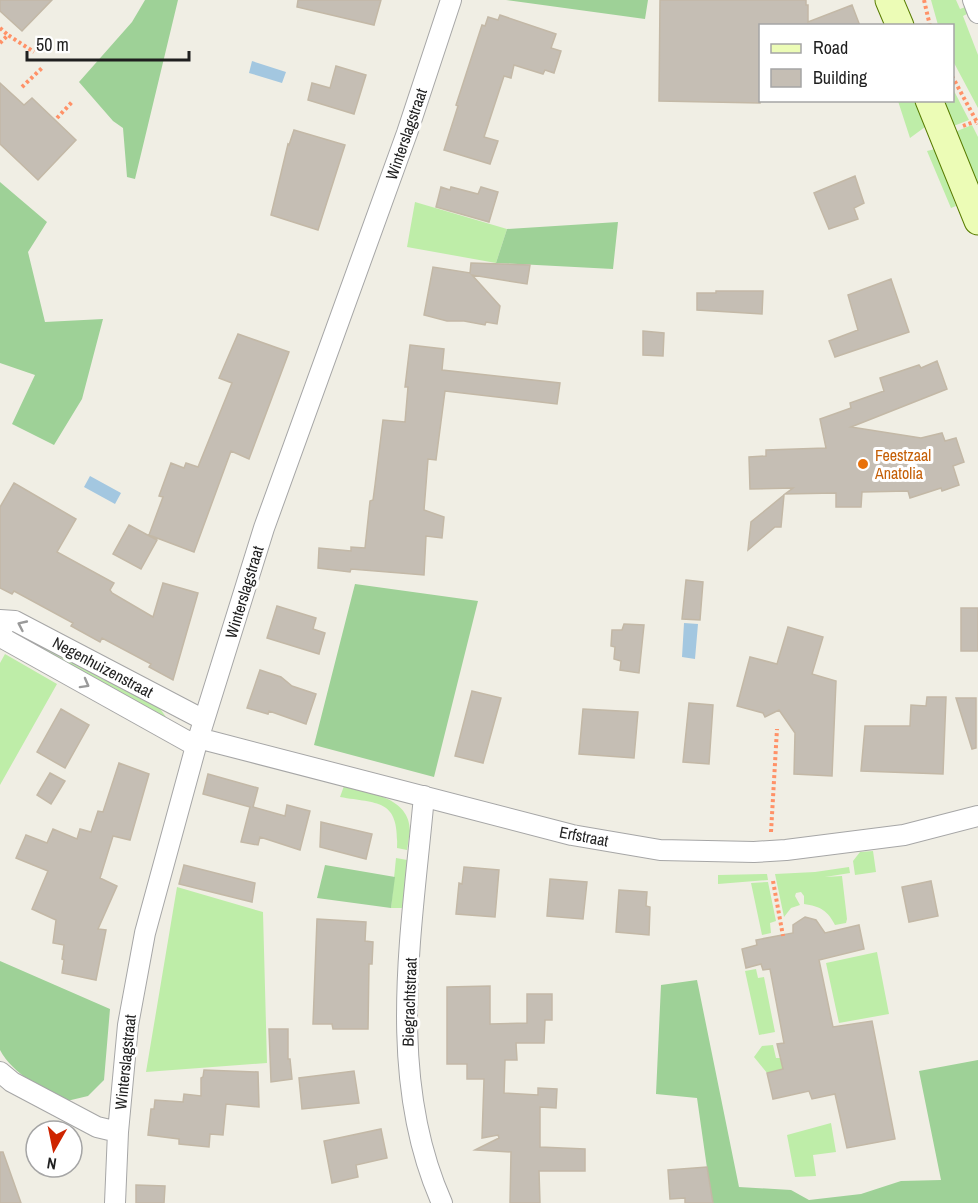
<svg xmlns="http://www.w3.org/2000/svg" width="978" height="1203" viewBox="0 0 978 1203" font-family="'Archivo Narrow',sans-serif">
<rect width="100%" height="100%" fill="#f0eee4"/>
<path fill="#beeda8" d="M931 0H956L960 9 968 6 971 12 963 16 978 55V108L953 61 952 26 938 25Z
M953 89 969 120 951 127 940 101 952 100Z
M898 101H916L925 127 910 138Z
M972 125 978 137V195L952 133Z
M935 149 956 206 951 208 927 151Z
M415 202 507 229 496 263 407 247Z
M18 632 156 703 166 717 147 715 16 638Z
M5 654 57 684 0 785V663Z
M344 786C369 793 410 797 410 831 409 837 408 844 407 850L397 848C399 799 380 804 340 797Z
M873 851 876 872 855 875 853 861 860 852Z
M396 858 407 860 404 908H391Z
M849 867 850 873 825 877 842 876 847 919 846 923 835 925C828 911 820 906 804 904V896L801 892 796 893 795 896 800 905 791 908 784 917 775 874 815 872Z
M767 874 768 880 718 884V875Z
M768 882 776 921 770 923 771 933 762 935 751 883Z
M177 887 263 912 267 1063 146 1072Z
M877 952 889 1014 839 1023 826 963Z
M756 969 758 978 764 977 775 1032 759 1035 745 971Z
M773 1045 776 1058H780L783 1069 767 1073 754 1057 762 1046Z
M831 1123 836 1152 813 1155 816 1176 795 1177 787 1135Z"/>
<path fill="#9ed197" d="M145 0H178L135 179 127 177 123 128 113 121 79 82 132 22Z
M506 0H648L645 19Z
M0 182 47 222 28 252 45 322 103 319 82 399 54 445 12 424 35 375 0 363Z
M618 222 613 269 496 263 507 229Z
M355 584 478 601 434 777 314 745Z
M325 865 395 877 391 908 317 898Z
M0 961 110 1009 104 1080 88 1096 67 1101C43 1090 13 1074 0 1050Z
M697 980 739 1187 791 1190 809 1200 861 1194 901 1181 941 1180 919 1071 978 1060V1203H712L697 1098 656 1094 661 985Z"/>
<path fill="#a3c7e0" d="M252 61 286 72 282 83 249 73Z
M90 476 121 493 115 504 84 487Z
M684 623 698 624 695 659 682 657Z"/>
<path fill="#c5beb4" stroke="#c3b8a6" stroke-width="1.5" d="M0 0H52L22 31 0 11Z
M298 0H381L374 25 297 7Z
M660 0H806V5H808V22L852 5 860 26H760V103L659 101Z
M500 15 556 34 551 48 561 51 554 73 545 70 543 74 514 65 511 78 504 76 484 137 498 141 490 164 444 150 458 106 456 105 482 25 485 26 488 17 498 20Z
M336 66 366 75 354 114 308 100 312 83 330 88Z
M0 83 24 105 32 98 76 140 38 180 0 144Z
M294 130 345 145 318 230 271 215 288 144 289 145Z
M855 176 864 203 854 208 858 219 829 229 814 193Z
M441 187 450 190 451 187 478 194 481 187 498 192 489 222 436 207Z
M471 263 530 265 527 284 472 275 500 306 497 324 486 322 485 325 464 321H447L424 315 433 267 470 273Z
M891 279 909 332 835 357 829 341 858 330 848 295Z
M716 291H763L762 314 697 310V293H716Z
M643 331 664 333 663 356 643 355Z
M238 334 289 352 249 459 231 451 194 552 149 535 163 497 159 496 171 463 184 468 186 463 198 467 232 383 219 378Z
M410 345 444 349 442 370 560 383 557 404 445 391 436 460 428 459 424 510 444 517 442 538 426 536 424 575 351 569 350 572 318 568 319 548 351 551V547L365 548 370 501 373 500 375 485 383 420 405 422 408 387H405Z
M937 361 947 389 851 427 921 438 942 433 945 441 956 438 964 462 953 466 959 485 942 491 941 488 910 498 908 491 862 492 861 507H836V493L785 494 793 488 750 489 749 457 766 456V450L826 448 820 419 851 408 850 403 884 391 880 378 919 365 921 368Z
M14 483 76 519 57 552 114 583 110 590 112 593 153 617 163 583 198 593 173 680 149 667 151 664 102 638 100 642 71 626 73 623 14 591 12 594 0 588V507Z
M784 495 781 527H775L748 550 751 522Z
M129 525 157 540 141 569 113 554Z
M686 580 703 582 700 620 682 619Z
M277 606 316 618 313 629 325 633 319 654 267 638Z
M961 608H978V651H961Z
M624 624 644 625 639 673 620 670 621 661 614 659 615 647 611 646 612 630H622Z
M788 627 823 637 812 674 836 681 832 776 794 774 795 733 779 710 765 717 763 713 737 706 750 657 777 664Z
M260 670 281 677 292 686 316 694 306 724 269 711 268 714 247 708Z
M472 691 501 698 483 763 455 756Z
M927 697H946L943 774 861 771 865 726H910L911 705 926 706Z
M956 698H976V748L972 749Z
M689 703 713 705 709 764 683 762Z
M61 709 89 725 65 768 37 752Z
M583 709 638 712 634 758 579 754Z
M119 763 149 774 130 840 113 836 100 878 117 886 98 929 106 930 96 980 62 973 64 960 62 959 64 945 53 943 56 920 32 909 48 871 16 858 26 835 47 843 53 829 77 839 80 829 91 832 98 811 103 812Z
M50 773 65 781 51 804 37 795Z
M208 774 258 788 253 807 285 816 287 805 310 811 300 850 260 837 258 845 241 842 250 807 203 794Z
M321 822 372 834 366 859 320 847Z
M184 865 255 883 252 902 179 884Z
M464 867 499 870 495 917 456 914 459 883 462 884Z
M550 879 587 882 583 919 547 916Z
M931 881 938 916 909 922 902 887Z
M619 890 647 892 646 906 650 907 649 935 616 932Z
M805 917 816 920 825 933 859 925 864 949 819 960 833 1027 872 1021 895 1139 847 1148 835 1094 812 1099 809 1091 773 1099 767 1073 783 1069 777 1044 784 1043 770 969 763 970 761 964 746 968 742 949 757 945 756 940 793 933V925Z
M317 919 366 922 365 941 373 942 372 964H369L368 1029H333L332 1024H313Z
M490 986V1024L527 1023V994H552V1020H545L544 1043H516L517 1060H505L504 1093 538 1095V1088L557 1089 556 1108 540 1107V1147L585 1149V1171H539L540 1203H510L511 1152 475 1150 499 1138 498 1135 482 1138 484 1079H467V1064H447V987Z
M269 1029H288V1059H290L292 1079 271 1082Z
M204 1070 258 1072 259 1107 226 1104 223 1135 210 1134 209 1147 179 1144V1139L148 1135 151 1109H154L155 1100 183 1102 184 1094 201 1096V1078L203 1077Z
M354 1071 359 1103 302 1109 299 1078Z
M381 1129 387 1158 356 1165 358 1177 332 1183 324 1141Z
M0 1152H3L21 1203H0Z
M707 1167 713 1203H685V1198L670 1199 668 1170Z
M136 1185 165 1186 164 1203H136Z"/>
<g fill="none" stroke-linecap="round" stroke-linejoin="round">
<defs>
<path id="street" d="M973 0 978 13
M0 620 15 621 204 720
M0 632 6 640 196 746
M198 738 572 835 660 850 754 852 786 850 904 835 978 816
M424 796C412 930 385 1076 442 1203
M0 1072 12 1082 97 1127 118 1132
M115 1203 118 1132 128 1025 145 933 196 746 264 528 407 133 451 0"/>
<path id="secondary" d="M889 0 900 26
M929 100 978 221"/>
</defs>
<use href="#street" stroke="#a6a6a6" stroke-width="22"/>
<use href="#secondary" stroke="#587c00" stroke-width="29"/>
<path stroke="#ff9167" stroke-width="4" stroke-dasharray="3 3" stroke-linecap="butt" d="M924 0 930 26
M0 28 8 35
M0 43 8 35 34 52
M952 76 978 124
M22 87 42 68
M57 118 73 101
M963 126 976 121
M771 832 777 729
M773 881 783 936"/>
<use href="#street" stroke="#fff" stroke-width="20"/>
<use href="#secondary" stroke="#ecfcb6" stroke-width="27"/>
</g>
<defs><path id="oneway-chevron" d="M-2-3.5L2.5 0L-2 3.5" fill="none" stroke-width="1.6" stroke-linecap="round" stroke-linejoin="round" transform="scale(1.5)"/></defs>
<g stroke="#9a9a9a">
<use href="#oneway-chevron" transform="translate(22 625) rotate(-155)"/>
<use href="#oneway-chevron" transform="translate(85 684) rotate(29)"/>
</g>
<circle fill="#e8710a" stroke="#fff" stroke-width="2" cx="863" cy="464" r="6"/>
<g text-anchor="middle" stroke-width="6" stroke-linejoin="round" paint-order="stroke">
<g font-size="16" fill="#1f1f1f" stroke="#fff">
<text transform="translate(406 134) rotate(-71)" y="6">Winterslagstraat</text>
<text transform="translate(244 592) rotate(-73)" y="6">Winterslagstraat</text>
<text transform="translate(103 667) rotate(28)" y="6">Negenhuizenstraat</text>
<text transform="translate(584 836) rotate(11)" y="6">Erfstraat</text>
<text transform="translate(409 1002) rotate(-88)" y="6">Biegrachtstraat</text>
<text transform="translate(125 1062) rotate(-84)" y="6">Winterslagstraat</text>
</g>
<g font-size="16" fill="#c56008" stroke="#fff" text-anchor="start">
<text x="875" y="461">Feestzaal<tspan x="875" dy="18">Anatolia</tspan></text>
</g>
</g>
<rect x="759" y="24" width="195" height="78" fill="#ffffff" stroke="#a5a5a5" stroke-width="1.5"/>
<rect x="771" y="44" width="30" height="9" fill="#ecfcb6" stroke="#a5a5a5" stroke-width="1.5"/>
<text x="813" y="54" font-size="18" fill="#1f1f1f">Road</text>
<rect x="771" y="69" width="30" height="18" fill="#c5beb4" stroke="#a5a5a5" stroke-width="1.5"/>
<text x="813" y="84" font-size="18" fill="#1f1f1f">Building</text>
<g transform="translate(54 1149) rotate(189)"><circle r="28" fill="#ffffff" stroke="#a5a5a5" stroke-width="1.5"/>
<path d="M0-4.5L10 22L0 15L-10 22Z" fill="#ce2400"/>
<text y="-9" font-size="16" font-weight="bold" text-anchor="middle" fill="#1f1f1f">N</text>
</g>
<path d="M27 51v9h162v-9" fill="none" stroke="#1f1f1f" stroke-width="3"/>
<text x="36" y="51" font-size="18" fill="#1f1f1f" stroke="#ffffff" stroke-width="4.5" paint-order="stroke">50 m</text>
</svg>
